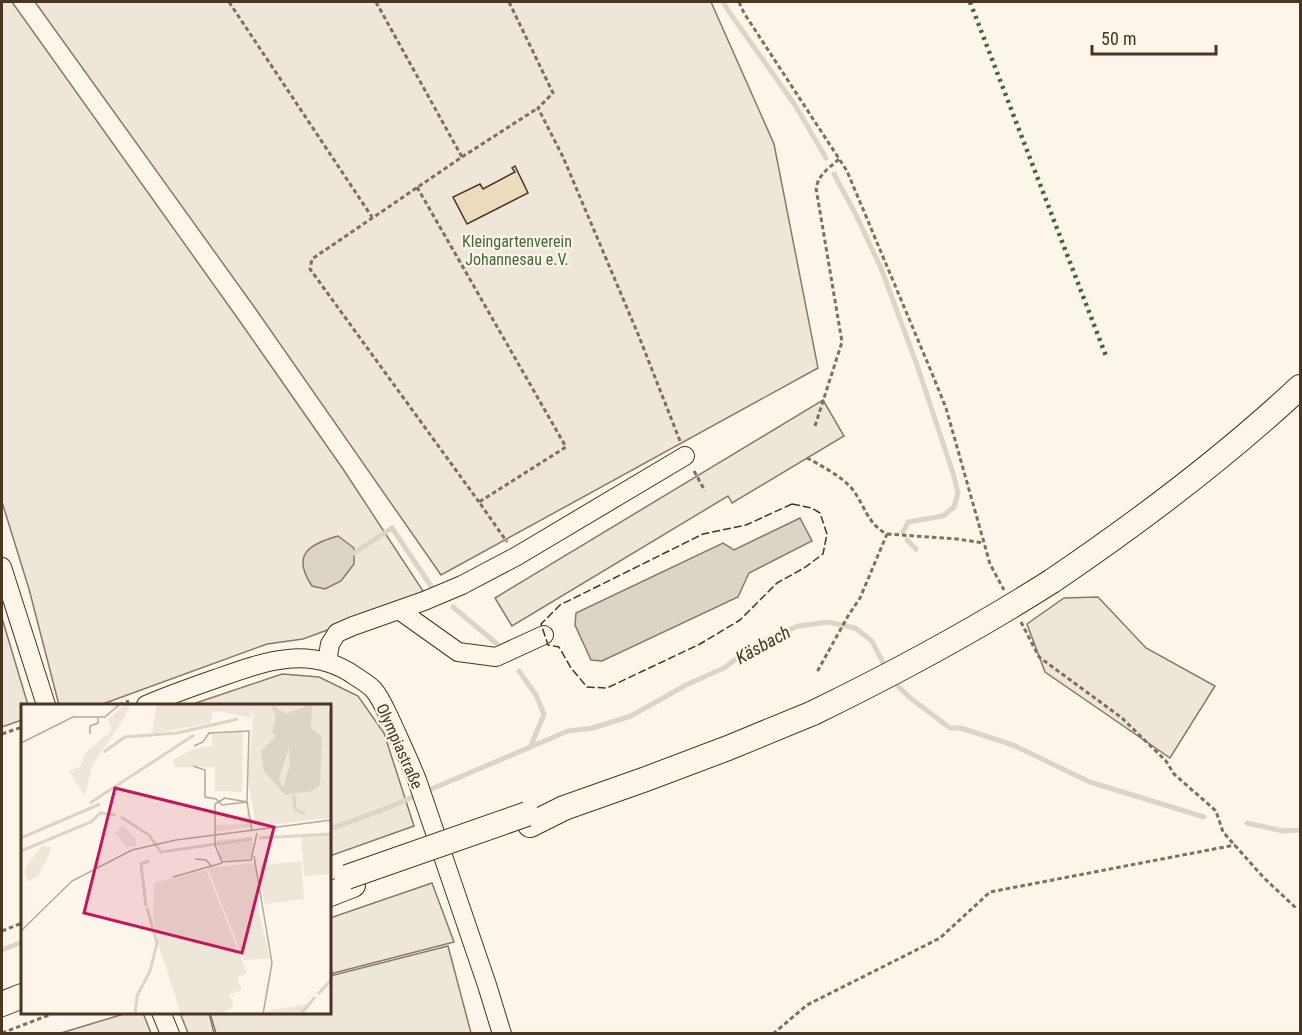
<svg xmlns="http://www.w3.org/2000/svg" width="1302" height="1035" viewBox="0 0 1302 1035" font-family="'Roboto Condensed',sans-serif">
<rect width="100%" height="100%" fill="#fbf6e9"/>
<path fill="#ede6d9" stroke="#887966" stroke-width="1.5" d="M2 2H12L241 323 343 469 425 594 303 639 267 644 100 705H59L29 589 2 502Z
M35 2H711L774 144 818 368 441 575 255 308Z
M1098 597 1146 648 1215 686 1170 758 1045 672 1027 624 1064 598Z
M2 618 28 705H22V720L2 727Z
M282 674 319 677 358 696 384 733 414 826 330 856V705H190Z
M432 883 454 942 330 974V918Z
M127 1013H143L151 1033H61Z
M180 1013H209L214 1033H188Z"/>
<path fill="#ede7d9" stroke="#887966" stroke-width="1.5" d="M823 400 844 436 732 503 728 496 512 626 495 598Z
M448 946 471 1033H216L210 1013 330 1012V976Z"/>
<path fill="#dcd4c6" stroke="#887966" stroke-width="1.5" d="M800 518 812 541 749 573 738 597 602 661 591 660 575 625 576 613 723 543 734 550Z
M338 536 354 548V564L341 581 325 589 312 586C291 555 309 544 338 536Z"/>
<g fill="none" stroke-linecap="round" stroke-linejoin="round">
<path stroke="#dcd4c6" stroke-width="5" d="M723 2 732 16 795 105 826 158
M834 174 855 213 881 268 917 365 953 473 958 493 954 507 943 516 908 522 903 532
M907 540 916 549
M354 553 392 528 431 586
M453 607 497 644
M519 671 536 695 544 714 531 746
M892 680 909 697 950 728H961L1013 745 1090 782 1204 817
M1247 823 1283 831 1300 830
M330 829 387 808 568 731 593 728 631 716 686 685 724 668 746 651 774 636 798 626 828 622 855 628 872 641 886 669
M2 950 22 942"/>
</g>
<path fill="#ecdcbc" stroke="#4a3520" stroke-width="1.5" d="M515 166 528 193 467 224 453 197 480 184 483 189 515 172 512 168Z"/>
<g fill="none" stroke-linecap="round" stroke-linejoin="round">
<defs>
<path id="minor" d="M2 567 46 705
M399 610 458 652 496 657 544 635
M327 662 330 644 337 633 353 626 424 601 462 585 517 556 685 456
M146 705C169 695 192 687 215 679 263 662 309 644 355 676 361 680 368 684 373 689 381 698 386 711 391 721 400 741 409 760 417 780L487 985 502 1034
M161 1012 170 1034"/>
<path id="major" d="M1052 581C1139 522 1223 459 1300 387
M530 825 564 808 646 779 728 748 813 713
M330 894 353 885
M2 1004 22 996"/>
</defs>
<use href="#minor" stroke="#4a3520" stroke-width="20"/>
<use href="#major" stroke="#4a3520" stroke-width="26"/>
<path stroke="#7f6f5c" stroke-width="3" stroke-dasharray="4.5 3" stroke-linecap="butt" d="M229 2 372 217
M376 2 462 157 312 259 310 269 479 502
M509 2 553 93 538 108 563 157 638 334 680 441
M739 2 744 13 847 171 931 371 946 408 990 564 1004 590
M462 157 538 108
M417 187 566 447 479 502 507 542
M815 426 842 342 816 188C819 174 829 168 839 159
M807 458C822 466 843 477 853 490 865 506 868 525 887 534L860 598 848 616 817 672
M694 471 705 491
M887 534 957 539 984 543
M1021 622 1039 657 1122 718 1166 761 1174 774 1216 811 1223 832 1264 878 1296 908
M119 705 129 701
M2 734 22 727
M2 931 22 923
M2 1033 57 1012
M773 1034 807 1005 940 938 990 892 1235 845"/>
<use href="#minor" stroke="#fbf6e9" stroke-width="18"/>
<use href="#major" stroke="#fbf6e9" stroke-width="24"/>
<defs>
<path id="major-bridge" d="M813 713C895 673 975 630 1052 581
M347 877 527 814"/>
</defs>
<use href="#major-bridge" stroke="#4a3520" stroke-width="26" stroke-linecap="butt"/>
<use href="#major-bridge" stroke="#fbf6e9" stroke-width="24"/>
<path stroke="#436837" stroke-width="4.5" stroke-dasharray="3 4.5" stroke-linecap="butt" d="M970 2 1106 356"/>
<path stroke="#4a3520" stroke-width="1.5" stroke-dasharray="8 3" stroke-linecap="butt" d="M792 504 812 508 820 513 827 534 823 554 804 568 777 583 740 620 700 644 607 688 587 687 571 668 559 647 548 645 541 624 560 605 703 534 746 525Z"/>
</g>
<g text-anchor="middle" stroke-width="4.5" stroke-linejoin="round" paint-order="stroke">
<g font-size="16" fill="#436837" stroke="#fbf6e9">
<text x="517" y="247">Kleingartenverein<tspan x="517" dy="18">Johannesau e.V.</tspan></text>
</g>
<g font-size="16" fill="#4a3520" stroke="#fbf6e9">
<text transform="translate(400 746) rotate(66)" y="6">Olympiastraße</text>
</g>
<g font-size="18" font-style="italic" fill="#4a3520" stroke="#fbf6e9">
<text transform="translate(763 645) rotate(-29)" y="6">Käsbach</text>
</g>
</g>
<g transform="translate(21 704)">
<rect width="310" height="310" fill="#fbf6e9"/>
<path d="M104 0H110L100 19 71 62 64 92 48 67 59 63 64 49 91 26 87 16ZM136 0H306L311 23 310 114 235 122 227 74 233 1 230 14 198 7 192 8 189 19 136 29H131ZM222 28 221 88 194 87V63H153L152 56 172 45 192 42 190 30ZM226 102 229 123 195 128V121L226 120ZM102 121 115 135V142L106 143 94 129ZM280 132H310V170L283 172ZM230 133 233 147 228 155 203 157 199 153 196 136ZM21 141 31 144 17 173 6 177 4 165ZM280 157 283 195 243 200 239 161ZM235 159 238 210 249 254 223 256 187 164ZM185 166 226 269 216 273 221 286 208 291 213 302 199 310H160L136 236 132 208 133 179ZM287 300 279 310H243L245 307Z" fill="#ede6d9"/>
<path d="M250 0 265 10 291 0 290 24 300 31 301 39 299 81 290 87 264 91 243 67 240 47 255 32 251 28 255 13ZM268 43 269 60 262 84 258 75Z" fill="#dcd4c6" fill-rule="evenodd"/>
<path fill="none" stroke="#dcd4c6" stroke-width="3" d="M83 48 104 33 156 29 217 15M273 91 274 105 284 110M69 99 173 31M100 113 128 131 140 148 231 135M0 134 79 100M238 134 311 130M0 147 70 118 79 109 95 111M125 202 120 160 128 157M297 290 311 275M114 310 116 292 129 267 136 239 126 204M280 310 294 293"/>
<path fill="none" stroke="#b4a999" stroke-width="1.5" d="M69 30V22L77 19V14M0 39 52 13H84L99 0M173 42 182 38 188 29 228 27 226 98M172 62 184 66V93L195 95 201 101 226 98M231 127 226 98 204 94 194 100V141L201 158 230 156 236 129M233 152 251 259 242 310M174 155 185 156 191 163M152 173 201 159M0 227 51 177 111 146 155 136 311 116"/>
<path fill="#c2185b" fill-opacity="0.15" stroke="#c2185b" stroke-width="3" d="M94 84 253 123 221 249 63 209Z"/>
<rect width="310" height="310" fill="none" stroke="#4a3520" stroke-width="3"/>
</g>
<rect width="1302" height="1035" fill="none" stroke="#4a3520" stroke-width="6"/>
<path d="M1092 45v9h124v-9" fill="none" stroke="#4a3520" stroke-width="3"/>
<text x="1101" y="45" font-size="18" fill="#4a3520" stroke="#fbf6e9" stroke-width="4.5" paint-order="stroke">50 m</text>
</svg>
